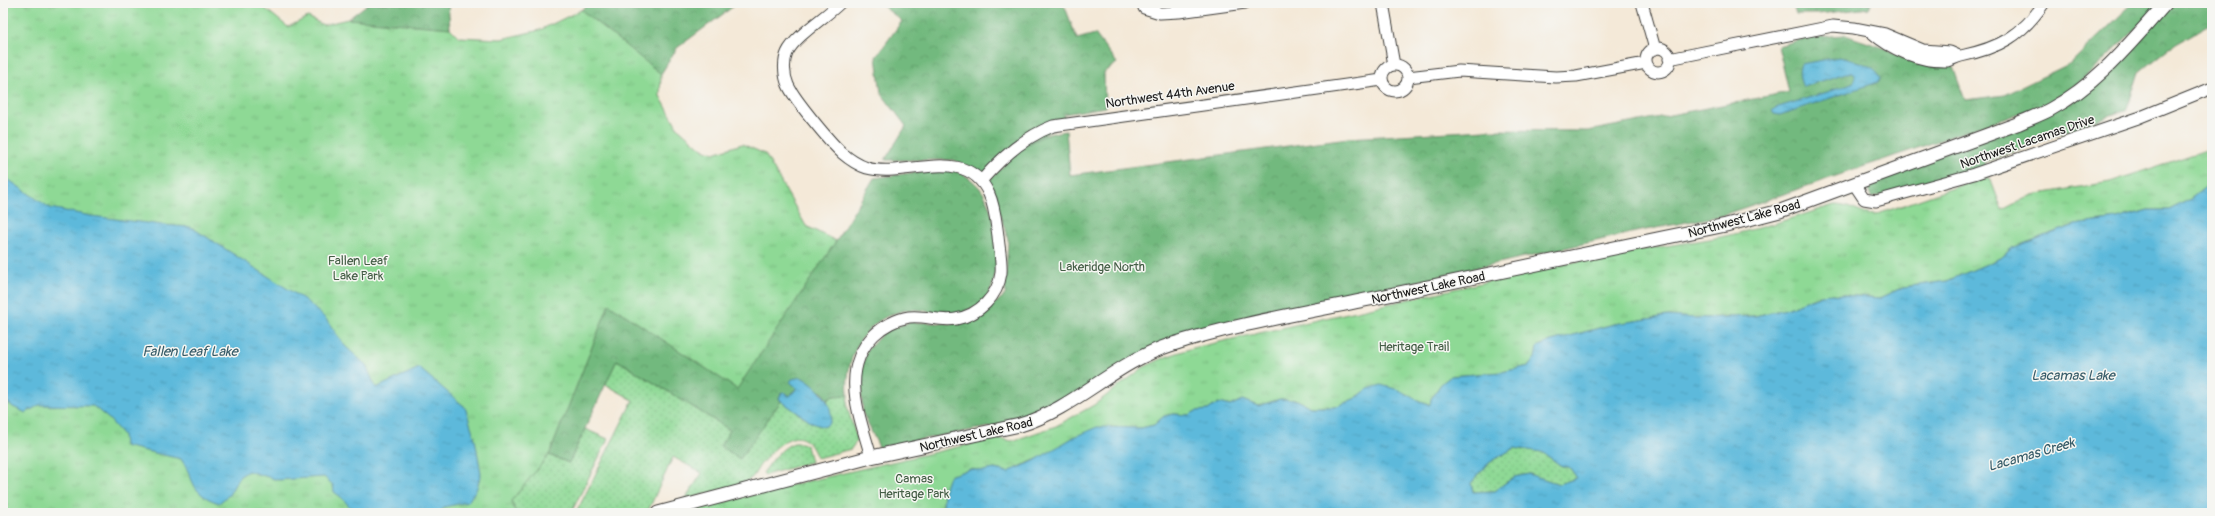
<svg xmlns="http://www.w3.org/2000/svg" width="2215" height="516" viewBox="0 0 2215 516" font-family="Pangolin,sans-serif">
<defs>
<pattern id="grass-dots" width="8" height="8" patternUnits="userSpaceOnUse"><rect width="8" height="8" fill="#8ed995"/><path d="M2 2h.1M6 6h.1" fill="none" stroke="#7aba80" stroke-width="1.8" stroke-linecap="round"/></pattern>
<pattern id="forest-crowns" width="20" height="18" patternUnits="userSpaceOnUse"><rect width="20" height="18" fill="#72b97e"/><path d="M2 6a3 3 0 1 1 6 0M12 15a3 3 0 1 1 6 0" fill="none" stroke="#629e6c"/></pattern>
<pattern id="park-tufts" width="24" height="20" patternUnits="userSpaceOnUse"><rect width="24" height="20" fill="#8ed995"/><path d="M3 7l-1-3M5 7V3M7 7l1-3M15 17l-1-3M17 17v-4M19 17l1-3" fill="none" stroke="#7aba80"/></pattern>
<pattern id="water-ripples" width="26" height="14" patternUnits="userSpaceOnUse"><rect width="26" height="14" fill="#5db9db"/><path d="M2 4q2-2 4 0t4 0M15 11q2-2 4 0t4 0" fill="none" stroke="#509ebb"/></pattern>
</defs>
<rect width="100%" height="100%" fill="#f6f6f2"/>
<filter id="ink" filterUnits="userSpaceOnUse"><feTurbulence type="fractalNoise" baseFrequency=".025" numOctaves="2"/><feDisplacementMap in="SourceGraphic" scale="8" xChannelSelector="R" yChannelSelector="G"/><feConvolveMatrix kernelMatrix="1 2 1 2 8 2 1 2 1" color-interpolation-filters="sRGB"/></filter>
<filter id="wash" filterUnits="userSpaceOnUse"><feTurbulence type="fractalNoise" baseFrequency=".012" numOctaves="4" result="noise"/><feDisplacementMap in="SourceGraphic" scale="16" xChannelSelector="R" yChannelSelector="G"/><feGaussianBlur stdDeviation="0.9" result="paint"/><feColorMatrix in="noise" values="0 0 0 0 0 0 0 0 0 0 0 0 0 0 0 0 0 1.4 0 .05"/><feComposite in="paint" operator="in"/></filter>
<g filter="url(#wash)">
<rect width="100%" height="100%" fill="#f4e9d8"/>
<path fill="url(#grass-dots)" stroke="#557a58" d="M617 360 730 430 773 412 781 401 812 423 831 420 827 400 833 396 848 395 847 406 857 440 851 449 817 458C803 420 779 442 761 464 757 468 755 476 750 479 742 485 703 494 691 498H686L702 473 673 457 648 511 632 513H576L633 400 605 384Z
M585 429 608 439 571 513H516L511 501 549 455 569 463Z
M794 443H802L807 446 811 462 765 475 763 473C772 461 780 448 794 443Z
M1514 448 1542 452 1560 465 1570 468 1577 478 1559 484 1529 474 1514 477 1494 491 1473 492 1471 483 1489 463Z"/>
<path fill="url(#forest-crowns)" stroke="#476a4d" d="M369 3H448L450 28 348 19Z
M589 3H738L677 48 661 74 581 10Z
M879 3H1060L1065 7 1077 39 1095 34 1117 63 1104 72 1105 107 1064 114V122L983 173 953 160H885L906 126 881 93 876 57 902 21Z
M1792 3H1871L1869 8 1818 14H1796Z
M2133 3H2162L2085 78 2051 102 1720 216 1640 231 1215 327 1042 414 995 426 879 447 863 414 860 377 867 350 885 331 910 322 959 324 980 316 1005 295 1008 239 989 181C1012 156 1030 134 1066 131L1070 175 1348 138 1485 130 1588 131 1789 92 1778 46 1806 38 1845 35 1887 49 1916 64 1953 67 1965 100 2005 95 2071 63Z
M2168 3H2212V23L2170 47 2139 72 2127 109 1985 162 1987 169 1871 198 1867 187 1872 182 2075 100Z
M945 168C958 170 970 177 979 187 999 211 1006 282 981 304 979 306 974 308 970 309 965 311 958 316 953 316 938 315 924 308 908 310 866 316 844 355 848 395L833 396 827 400 822 392 797 388 790 396 782 392 779 398 781 401 740 459 720 446 730 430 617 360 569 463 549 455 609 304 737 389 836 241 874 178Z"/>
<path fill="url(#park-tufts)" stroke="#557a58" d="M3 3H258L288 27 308 17 323 25 348 19 450 28 459 37 501 39 540 30 581 10 661 74 660 96 678 128 701 148 714 153 742 144 765 154 806 226 836 241 737 389 609 304 549 455 511 501 516 513H3Z
M2212 148V182L2189 200 2169 210H2148L2117 219 2075 225 2012 248 2001 258 1947 281 1904 287 1879 298 1832 294 1821 295 1786 309 1755 316 1695 318 1668 316 1614 324 1551 341 1537 347 1536 358 1529 366 1502 372 1451 376 1441 384 1431 399V405L1415 399 1399 390 1368 389 1356 398 1335 407H1311L1297 400 1280 399 1258 406 1242 400 1230 406 1218 403 1208 410 1196 411 1189 415 1174 414 1164 416 1154 425 1141 428 1107 427 1074 437 1046 455 1008 472 995 469 983 471 970 469 944 491 943 506 950 513H682L778 488 984 441 997 438 1012 441 1056 426 1094 405 1144 367 1168 356 1193 348 1569 263C1614 254 1659 247 1704 240 1748 233 1792 218 1834 205 1849 204 1860 215 1875 215L1982 178H1990L2002 210 2032 195 2110 182Z"/>
<path fill="url(#water-ripples)" stroke="#3c6a7c" fill-rule="evenodd" d="M1839 57C1852 60 1876 64 1881 78L1878 82 1780 115 1774 114 1772 111 1775 108 1834 90 1854 82 1856 77 1853 73H1846L1803 87C1799 79 1798 71 1801 64Z
M3 176 50 208 91 216 163 225 191 227 305 300 326 319 345 346 366 365 376 388 419 368 465 407 475 439 481 473 477 488 468 502 444 507 440 513H409L398 510 381 513H355L341 497 334 492 333 485 324 477 278 480 248 471 239 477 229 495 219 503C189 493 196 481 181 459L124 446 123 435 109 419 93 406 39 405 26 413 13 407 3 398Z
M2212 182V513H950L943 506 944 491 949 476 970 469 983 471 994 469 1008 472 1034 461 1074 437 1097 427 1141 428 1154 425 1164 416 1174 414 1189 415 1196 411 1208 410 1218 403 1230 406 1242 400 1258 406 1280 399 1297 400 1311 407H1335L1356 398 1368 389 1381 385 1399 390 1415 399 1430 405 1431 399 1441 384 1451 376 1502 372 1529 366 1535 358 1537 347 1551 341 1614 324 1668 316 1695 318 1755 316 1786 309 1821 295 1832 294 1879 298 1904 287 1947 281 2001 258 2012 248 2075 225 2117 219 2148 210H2169L2189 200ZM1514 448 1542 452 1560 465 1570 468 1577 478 1559 484 1529 474 1514 477 1494 491 1473 492 1471 483 1489 463Z
M801 377C816 385 836 404 830 423L824 427 812 423 781 401 779 398 782 392 790 396 797 388 790 382 792 379Z"/>
</g>
<g filter="url(#ink)">
<g fill="none" stroke-linecap="round" stroke-linejoin="round">
<defs>
<path id="minor" d="M840 3C826 17 795 36 787 53 783 62 784 76 788 85 794 99 830 142 842 153 849 159 858 165 867 168 906 179 966 143 989 194 995 207 996 222 998 236 999 248 1002 261 1001 273 998 296 979 315 956 319 940 322 925 315 909 317 897 319 883 326 874 335 839 370 860 416 871 457
M1383 3 1394 65
M1642 3 1655 49
M1144 8 1160 13 1179 12 1245 3
M1871 32C1891 50 1920 62 1947 61 1952 60 1956 57 1961 56 1999 48 2022 36 2044 3
M1646 60a12 12 0 1 1 24 0a12 12 0 1 1-24 0Z
M1669 59 1833 26 1854 28 1885 34 1923 50 1950 52 1959 56
M1382 78a13 13 0 1 1 26 0a13 13 0 1 1-26 0Z
M1408 77 1459 71 1556 77 1576 76 1646 63
M981 181C1001 158 1024 137 1053 126L1382 80
M1854 184 1864 199 1876 201 1974 174 2138 118 2212 88"/>
<path id="major" d="M658 513 871 457 1020 425C1076 408 1114 363 1170 345 1235 324 1303 313 1370 299 1488 274 1607 249 1726 225L1780 211 2017 124C2028 119 2040 115 2051 109 2098 84 2131 42 2166 3"/>
</defs>
<use href="#minor" stroke="#3c3b38" stroke-width="13"/>
<use href="#major" stroke="#3c3b38" stroke-width="15"/>
<use href="#minor" stroke="#fff" stroke-width="11"/>
<use href="#major" stroke="#fff" stroke-width="13"/>
</g>
</g>
<g text-anchor="middle" stroke-width="3" stroke-linejoin="round" paint-order="stroke">
<g font-size="13" fill="#1c1c1c" stroke="#f6f6f2">
<text transform="translate(1170 94) rotate(-8)" y="5">Northwest 44th Avenue</text>
<text transform="translate(2027 141) rotate(-19)" y="5">Northwest Lacamas Drive</text>
<text transform="translate(1744 218) rotate(-15)" y="5">Northwest Lake Road</text>
<text transform="translate(1428 287) rotate(-12)" y="5">Northwest Lake Road</text>
<text transform="translate(976 434) rotate(-13)" y="5">Northwest Lake Road</text>
</g>
<g font-size="13" fill="#445e46" stroke="#f6f6f2">
<text x="358" y="265">Fallen Leaf<tspan x="358" dy="15">Lake Park</tspan></text>
<text x="1102" y="271">Lakeridge North</text>
<text x="1414" y="351">Heritage Trail</text>
<text x="914" y="483">Camas<tspan x="914" dy="15">Heritage Park</tspan></text>
</g>
<g font-size="14" font-style="italic" fill="#365b68" stroke="#f6f6f2">
<text x="190" y="356">Fallen Leaf Lake</text>
<text x="2073" y="380">Lacamas Lake</text>
<text transform="translate(2031 454) rotate(-16)" y="5">Lacamas Creek</text>
</g>
</g>
<rect width="2215" height="516" fill="none" stroke="#f6f6f2" stroke-width="16"/>
</svg>
